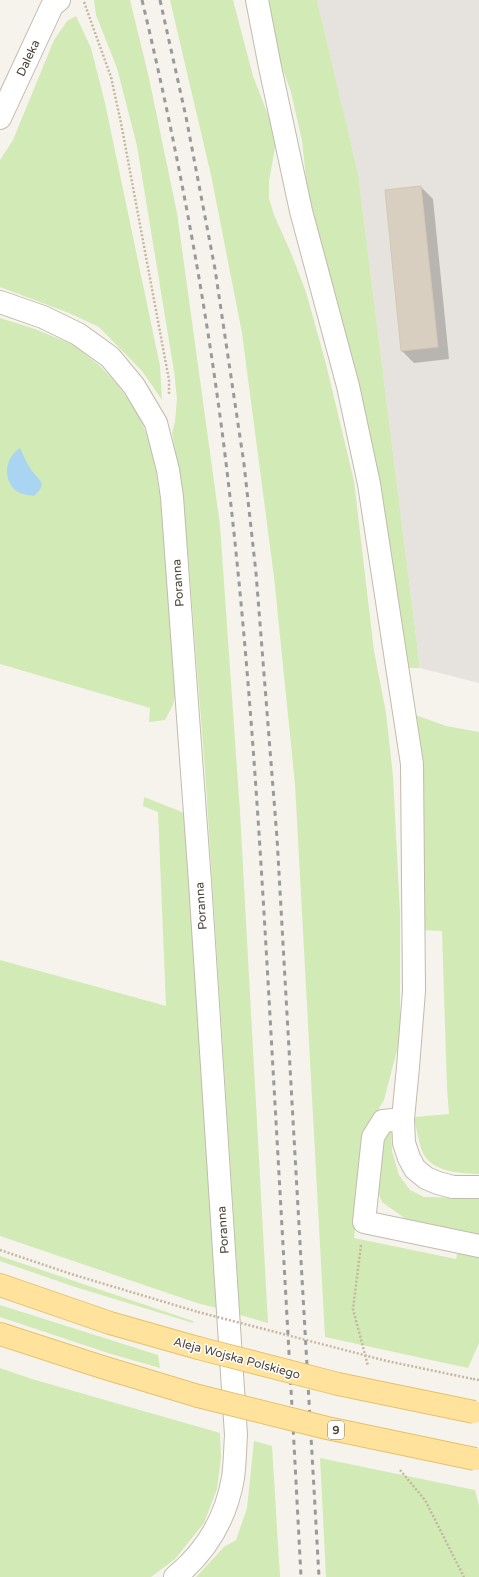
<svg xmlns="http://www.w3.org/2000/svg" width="479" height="1577" viewBox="0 0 479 1577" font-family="'Varela Round',sans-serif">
<rect width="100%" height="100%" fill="#f6f3ec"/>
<path fill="#e6e2dd" d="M317 0H479V683L420 668 358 173Z"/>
<path fill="#d2eab5" d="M94 0H130L149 78 177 213 220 525 240 812 268 1323 240 1315 205 770 188 553 178 466 172 433 175 422 177 399 174 371 137 146 117 68 96 15Z
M170 0H233L253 76 275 133V148L269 181V198L274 215 291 253 306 292 326 364 354 481 374 651 386 713 393 776 400 913V1039L384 1100 367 1128 354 1238 456 1259 458 1249 479 1253V1343L468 1368 325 1337 295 784 274 577 242 333 211 175Z
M269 0H317L358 173 420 668H404L382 495 364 407 317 245 308 196 302 141 291 92 279 59 270 10Z
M76 16 91 48 105 103 160 366 162 400 142 371 99 327 69 313 0 287V160L13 140 54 40 67 21Z
M0 318 35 329 74 345 100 366 116 383 136 410 148 437 155 466 162 509 175 696 173 705 165 720 149 722 150 708 0 664Z
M413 714 446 726 479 732V1174C458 1173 428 1172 421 1148 418 1138 416 1127 414 1117L449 1114 447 1088 442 931 422 930 424 852 420 771Z
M144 797 182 812 188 823 216 1308 197 1303 0 1236V960L166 1006 158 812 143 806Z
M391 1128 392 1151 399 1175 410 1190 424 1197 479 1198V1239L410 1222 382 1202 374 1181 376 1153Z
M0 1256 193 1321V1323L72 1286 0 1261Z
M0 1305 158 1355 160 1368 108 1353 0 1317Z
M0 1368 32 1379 220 1433 221 1457 217 1489 204 1523 175 1559 151 1577H0Z
M254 1441 272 1446 280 1577H196L224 1547 236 1540 247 1508Z
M320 1458 475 1490 479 1506V1577H326Z"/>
<path fill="#a9d4f2" d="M20 448C23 454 26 462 30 468 37 480 50 482 34 496 28 495 20 494 15 490 2 477 6 457 20 448Z"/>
<path fill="#0003" d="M421 187 433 199 449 359 414 363 402 351Z"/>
<path fill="#d8cfc1" stroke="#d3c7b4" d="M421 186 438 347 401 351 385 190Z"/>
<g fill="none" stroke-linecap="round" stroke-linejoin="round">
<defs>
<path id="minor" d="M257 0 270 67 301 211 348 386 369 484 412 764 414 991 408 1067 403 1119 404 1143 409 1158 415 1169 426 1178 438 1183 453 1187H479
M0 118 52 6 59 0
M0 302 43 317 78 334 110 357 134 386 156 423 168 470 172 497 200 882 236 1435C235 1449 235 1464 233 1478 226 1518 207 1551 175 1577
M403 1119 383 1121 373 1137 364 1222 479 1246"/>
<path id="major" d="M0 1285 110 1323 198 1348
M0 1334 102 1367 198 1396"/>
</defs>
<use href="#minor" stroke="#c2bbae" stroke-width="24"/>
<use href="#major" stroke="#e6c16a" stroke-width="24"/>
<path stroke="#c4b79f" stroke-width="2.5" stroke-dasharray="2 2" stroke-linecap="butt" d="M84 2 111 77 121 123 169 380V395
M361 1245 353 1309 368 1366
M0 1250 71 1274 198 1312
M473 1379 479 1380
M400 1470 425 1500 464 1577"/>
<use href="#minor" stroke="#fff" stroke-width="22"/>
<use href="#major" stroke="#ffe39c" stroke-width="22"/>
<path stroke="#9a9a9a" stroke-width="3" stroke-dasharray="5 5" stroke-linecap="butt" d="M142 0C179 155 208 312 227 471 250 664 261 857 272 1051 282 1227 292 1402 301 1577
M160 0 186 117 215 269 244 464 256 573 277 838 319 1577"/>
<defs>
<path id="major-bridge" d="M198 1348 338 1384 474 1412
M198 1396 327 1428 475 1459"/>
</defs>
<use href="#major-bridge" stroke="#e6c16a" stroke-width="24" stroke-linecap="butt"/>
<path stroke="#c4b79f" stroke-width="2.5" stroke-dasharray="2 2" stroke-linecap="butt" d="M198 1312 387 1361 473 1379"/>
<use href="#major-bridge" stroke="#ffe39c" stroke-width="22"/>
</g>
<g text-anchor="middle" stroke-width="3" stroke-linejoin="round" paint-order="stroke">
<rect fill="#fff" stroke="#817c74" stroke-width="1" x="328" y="1421" width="16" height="18" rx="3"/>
<g font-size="11" font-weight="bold" fill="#4b4439">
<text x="336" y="1434">9</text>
</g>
<g font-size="12" fill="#4b4439" stroke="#fff">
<text transform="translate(28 58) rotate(-65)" y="4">Daleka</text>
<text transform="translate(178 583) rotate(-94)" y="4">Poranna</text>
<text transform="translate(201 906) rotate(-94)" y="4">Poranna</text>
<text transform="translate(223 1230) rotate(-94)" y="4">Poranna</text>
<text transform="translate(237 1358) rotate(15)" y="4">Aleja Wojska Polskiego</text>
</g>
</g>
</svg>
